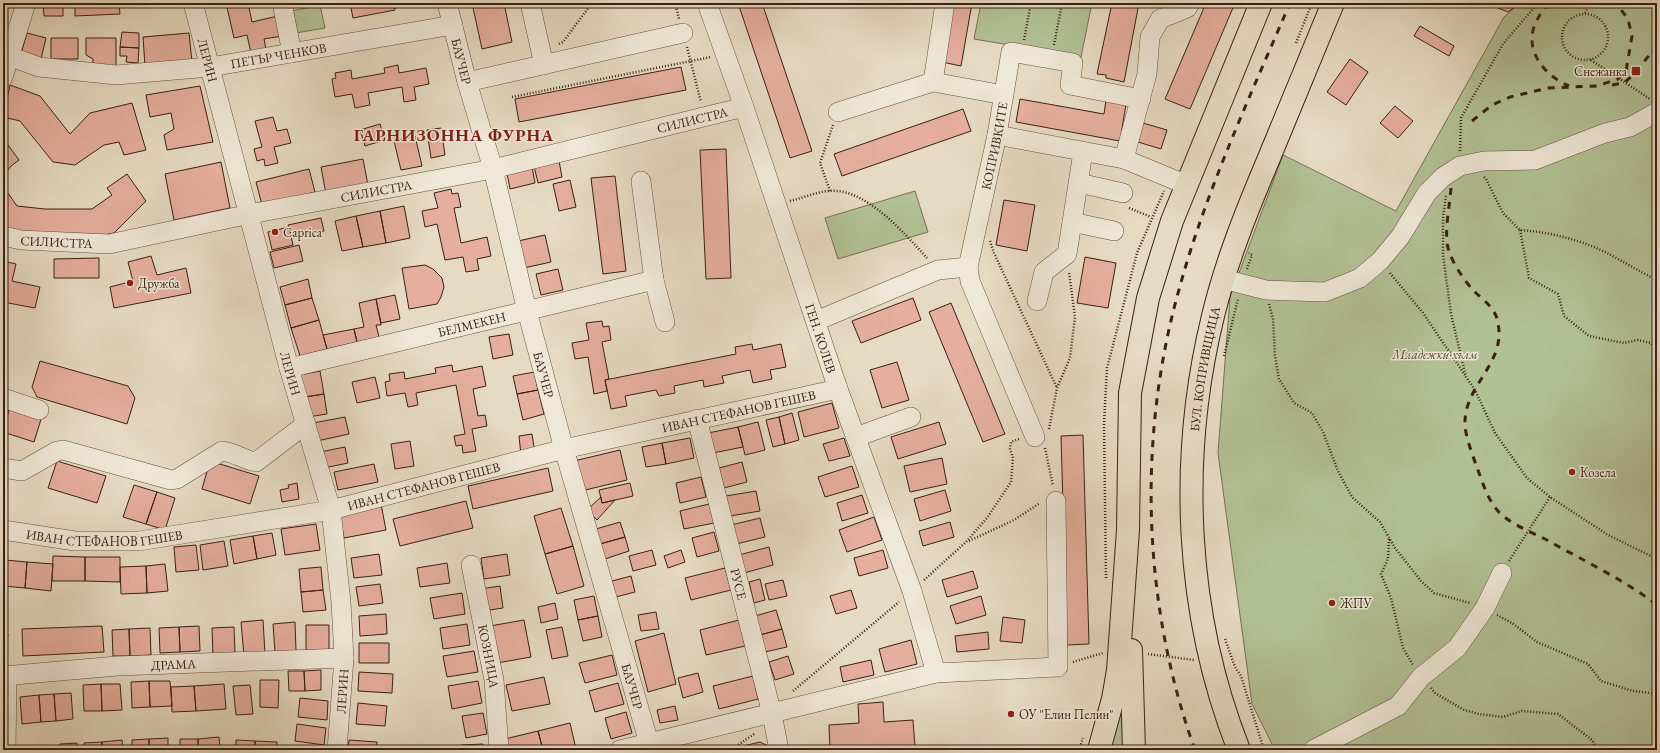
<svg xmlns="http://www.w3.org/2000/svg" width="1660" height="753" viewBox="0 0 1660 753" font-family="'EB Garamond',serif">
<rect width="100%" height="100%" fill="#e6dac2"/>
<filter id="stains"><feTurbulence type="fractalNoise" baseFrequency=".005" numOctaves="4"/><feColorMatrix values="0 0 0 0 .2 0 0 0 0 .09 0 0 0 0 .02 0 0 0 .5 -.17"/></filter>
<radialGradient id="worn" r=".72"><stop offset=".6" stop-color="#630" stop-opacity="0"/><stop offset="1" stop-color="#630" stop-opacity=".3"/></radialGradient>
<path fill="#b2c095" stroke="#767054" d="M981 3H1092L1081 57 974 39Z
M1520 3H1657V750H1275L1252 704 1218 453 1230 297 1283 155 1396 211 1504 17Z
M320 5 325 28 296 33 292 11Z
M915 191 928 232 838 259 825 218Z
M1123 693 1124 750H1108Z"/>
<path fill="#e5ae9e" stroke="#392013" d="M3 3H9L6 13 3 12Z
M43 3H63V16H44Z
M75 3H119L120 14 75 16Z
M226 3H248L252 22 278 16 282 36 264 39 266 49 251 53 247 35 234 38Z
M350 3H394L395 10 353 18Z
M472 3H504L512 42 482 49Z
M738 3H762L812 151 790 158Z
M953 3H972L961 66 942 62Z
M1112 3H1139L1124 82 1106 78V75L1097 74Z
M1156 3H1176L1175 7Z
M1206 3H1235L1190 109 1165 99Z
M1485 3H1520L1508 12Z
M1420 26 1454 46 1449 56 1414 36Z
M122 32 139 33V48L120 47Z
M27 33 46 38 41 59 21 54Z
M189 33 192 62 145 66 143 37Z
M51 38H78V59H51Z
M86 38H116V71H93V59L86 55Z
M120 47 139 48 138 63 126 62 127 56H120Z
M1350 59 1368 72 1346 105 1327 92Z
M398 65 399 73 426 68 429 84 414 87 416 100 404 102 402 87 368 93 370 105 355 108 352 94 335 97 332 79 336 78 335 73 351 70 352 79 385 73 384 68Z
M681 67 686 90 519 122 515 99Z
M10 85 40 96 70 134 90 113 132 103 146 150 124 155 119 142 104 145 75 165 53 162 20 121 3 117Z
M200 86 213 142 167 150 164 135 174 129 171 113 150 117 146 95Z
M1020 99 1104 114 1106 100 1126 104 1120 141 1016 122Z
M1395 106 1413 121 1398 138 1380 123Z
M963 109 971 131 842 176 834 154Z
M273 117 277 131 287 129 291 143 274 147 278 163 265 166 264 159 257 161 254 149 262 147 255 121Z
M1143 123 1167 130 1161 149 1138 142Z
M380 124 385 140 365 146 360 130Z
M441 128 445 155 431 158 427 130Z
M415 136 422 166 401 170 394 141Z
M3 138 19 160 11 166 5 174H3Z
M726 149 731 278 706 279 700 150Z
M363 159 368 185 326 194 321 167Z
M559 161 562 177 538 183 534 166Z
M221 162 230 208 174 220 165 174Z
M532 167 535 183 510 189 507 173Z
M309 169 315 192 262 205 256 182Z
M127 174 146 201 114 233 99 236H46L3 229V186L17 206 45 209H92L112 195 107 188Z
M615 176 626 271 603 274 591 178Z
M570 180 576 207 559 211 553 184Z
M451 189 452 194 458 193 461 207 454 208 461 243 487 237 491 256 477 259 479 270 466 272 463 257 445 260 437 224 425 227 422 211 438 208 434 193Z
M1004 200 1035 205 1027 251 996 245Z
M404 206 410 238 386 243 380 211Z
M380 211 386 243 363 247 356 216Z
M356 216 363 247 342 251 335 221Z
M321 218 324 231 293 238 288 225Z
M289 227 293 245 272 250 268 232Z
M545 235 551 262 524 268 518 241Z
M299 245 303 261 274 268 270 252Z
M151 256 157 275 186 268 191 293 114 308 110 287 133 281 128 262Z
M1085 257 1116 263 1108 308 1077 303Z
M99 258V278H54V259Z
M3 261 16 264 12 281 40 287 35 308 3 302Z
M425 265 433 269 442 278 444 287 441 297 437 304 409 309 402 268Z
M558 269 563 290 541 295 536 274Z
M308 279 312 298 285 305 280 287Z
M395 295 400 319 381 323 376 299Z
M312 298 319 320 291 328 285 305Z
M913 298 921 320 861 343 852 321Z
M376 299 381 325H376L379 337 357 342 354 329 364 327 359 303Z
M951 303 1005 434 983 442 929 312Z
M319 320 327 349 300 356 291 328Z
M602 321 603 327 609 326 611 340 602 342 609 379 605 380 607 391 594 394 588 357 575 359 572 343 589 340 586 323Z
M354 329 357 342 327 349 323 335Z
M509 334 513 355 493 359 489 337Z
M752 344 753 350 781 344 786 367 770 370 772 379 753 383 750 370 722 376 724 383 704 387 703 380 674 386 675 393 659 396 656 390 625 396 627 406 611 409 605 380 736 354 735 347Z
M40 361 128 386 135 398 127 424 37 397 32 387Z
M897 362 909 400 882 408 870 370Z
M452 365 453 372 482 366 486 386 473 389 478 416 485 415 487 426 472 429 476 451 463 453 462 445 456 446 454 436 465 434 456 385 416 393 418 405 408 407 405 393 387 396 385 382 390 381 389 374 404 372 405 379 436 373 435 368Z
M320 371 324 394 305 397 300 375Z
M534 372 538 390 517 394 513 376Z
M375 377 380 398 357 403 352 382Z
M538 390 544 414 523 420 517 394Z
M324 394 327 414 308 417 305 397Z
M832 403 839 428 804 437 798 412Z
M3 404 10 406 3 429Z
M10 406 42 416 34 442 3 432Z
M792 413 799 440 785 444 779 417Z
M345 417 349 434 317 441 313 423Z
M779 417 785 444 773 447 766 420Z
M758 422 765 450 745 455 738 427Z
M939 422 946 444 898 459 891 437Z
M738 427 743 447 713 453 708 433Z
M532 434 535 453 521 455 519 436Z
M1083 435 1089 644 1067 645 1061 436Z
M690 438 694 458 666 464 662 443Z
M844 438 850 456 829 461 823 444Z
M410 441 414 466 395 469 391 444Z
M662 443 666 464 646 467 642 447Z
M345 447 348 463 324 468 320 452Z
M620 450 627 480 581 491 574 461Z
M942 458 947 484 910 492 904 466Z
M57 461 106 476 97 503 48 488Z
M210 461 259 476 250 504 202 489Z
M742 462 747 482 724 488 719 468Z
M374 464 378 482 338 490 334 472Z
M852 466 859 487 825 497 818 477Z
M548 468 553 491 473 509 468 486Z
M701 477 706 497 680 503 676 483Z
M297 483 299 499 282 502 280 490 289 488 288 485Z
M630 483 633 496 602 503 599 490Z
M134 485 157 492 146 524 123 517Z
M945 490 951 511 920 521 914 499Z
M756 491 760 511 730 516 726 496Z
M157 492 175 498 165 530 146 524Z
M862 495 868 513 842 521 837 503Z
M601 497 602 503 615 500 597 520 587 510Z
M466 501 473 528 400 546 393 519Z
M381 504 386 530 344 538 339 512Z
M709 504 714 523 684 529 680 511Z
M561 508 573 546 545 554 534 516Z
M874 517 882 540 847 552 839 530Z
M760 518 765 537 736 544 731 525Z
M620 522 625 537 600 544 596 529Z
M950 522 954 537 923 546 919 531Z
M316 524 320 550 285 555 281 529Z
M714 532 719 551 697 557 692 538Z
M272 533 276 555 257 559 253 536Z
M253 536 257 559 234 564 230 540Z
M625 537 629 551 605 559 600 544Z
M224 541 228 566 203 570 200 545Z
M196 545 199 570 176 572 174 547Z
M573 546 584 586 557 594 545 554Z
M769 547 773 565 744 573 739 555Z
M652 550 656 565 633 571 629 556Z
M681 550 685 562 668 568 664 556Z
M883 550 888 568 859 576 854 558Z
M379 554 382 575 354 578 351 558Z
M507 554 510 575 484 579 481 558Z
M53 556 85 557V581H52Z
M85 557H120V582L85 581Z
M5 560 27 562 25 588 3 586Z
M27 562 53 564 51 591 25 588Z
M447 563 450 583 420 587 417 568Z
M165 564 168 591 147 593 146 566Z
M146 566 147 593 121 594 120 567Z
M321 567 323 590 301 592 299 569Z
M725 568 731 590 691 600 685 578Z
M973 571 978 588 947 597 942 580Z
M631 576 635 592 616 597 612 581Z
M760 579 765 600 754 603 749 582Z
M783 580 787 596 769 600 765 584Z
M380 584 383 603 359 606 356 587Z
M500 586 503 608 483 611 480 589Z
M323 590 326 610 303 612 301 592Z
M851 590 857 608 836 614 830 596Z
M462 593 465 614 434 619 430 598Z
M594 596 598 616 578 620 574 600Z
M981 596 986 615 956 624 950 606Z
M555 603 558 619 541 623 538 607Z
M776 610 782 629 760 635 755 616Z
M656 612 659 629 641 631 638 615Z
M386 614 387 634 360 636 359 616Z
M598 616 602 637 583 641 578 620Z
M1003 617 1025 620 1022 643 1000 641Z
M263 620 265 654 244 656 241 622Z
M524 620 531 657 497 663 490 626Z
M739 620 745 646 706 655 700 630Z
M295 622 296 651 275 652 273 624Z
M467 624 470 645 443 649 440 628Z
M306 625H329V650H306Z
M102 626 104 652 23 656 22 629Z
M199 626 200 651 180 652 179 627Z
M179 627 180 652 160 653 159 628Z
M234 627 235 654 213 655 212 628Z
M562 627 568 656 552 659 546 630Z
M150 628 151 655 130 656 129 629Z
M129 629 130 656H113L112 630Z
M782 629 787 647 765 652 760 635Z
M988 632 989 649 957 652 955 636Z
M3 633 8 634 4 661H3Z
M664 633 676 684 648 692 635 641Z
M911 640 917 664 885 672 879 649Z
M359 643H389V663H359Z
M474 651 478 672 447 677 443 656Z
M612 655 617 675 585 683 579 663Z
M788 656 794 674 775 680 769 662Z
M871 660 874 675 843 682 840 667Z
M321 670V690L305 691 304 671Z
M288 671H304L305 691H289Z
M359 672 393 674 392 693 358 691Z
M698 673 703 692 683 698 678 678Z
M753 676 758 699 719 709 713 686Z
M544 677 550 704 512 711 506 685Z
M260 680H279L278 708 260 707Z
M149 681 150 707 132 708 131 682Z
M149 681H170L172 706 150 707Z
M478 681 482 703 452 709 448 686Z
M618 683 624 704 595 712 589 691Z
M101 684 102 711H84L83 685Z
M101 684H120L122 710 102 711Z
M224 684 226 709 196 711 194 686Z
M250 685 253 714 236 715 233 686Z
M194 686 196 711 172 712 171 687Z
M71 693 73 719 56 721 54 694Z
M54 694 56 721 41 722 39 695Z
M39 695 41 722 22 724 20 697Z
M300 698 328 701 327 720 298 717Z
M883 702 884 722 913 720 915 747 830 750 829 725 859 723 858 704Z
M358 703 387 706 385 726 356 724Z
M675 706 678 720 660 723 657 710Z
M626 712 632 733 611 739 605 718Z
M483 713 487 734 466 738 462 716Z
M570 723 576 749 543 750 538 731Z
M297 724 326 728 324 745 295 741Z
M538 731 543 750H508L505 739Z
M219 737 220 750H198V739Z
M168 738V750H149V739Z
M149 739V750H132V740Z
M180 739H198V750H180Z
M122 740 123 750H102V742Z
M236 740 255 741V750H236Z
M349 740 377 742 376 750H348Z
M255 741 277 742V750H255Z
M102 742V750H84V743Z
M760 742 770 747V750H740L739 747Z
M77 743 78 750H61L60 744Z
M483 744V750H461V745Z
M425 747H445V750H425Z
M415 748V750H391Z"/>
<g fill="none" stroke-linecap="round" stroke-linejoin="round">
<defs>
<g id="minor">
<path id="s1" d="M193 3 289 368 331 510 341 602 344 658 337 750"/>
<path d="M282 3 292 53"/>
<path id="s2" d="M447 3 467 82 493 169 527 311 564 449 651 750"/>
<path d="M530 3 544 65"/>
<path id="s3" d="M707 3 744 107 838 389 912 591 936 673"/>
<path id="s4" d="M9 56 39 67 116 75 210 67 453 25"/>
<path d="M3 77 26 3"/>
<path d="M467 82 683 33"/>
<path d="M933 82 945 3"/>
<path d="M838 112 933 82 1004 95"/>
<path d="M997 135 1124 159 1187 185"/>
<path d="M1124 159 1147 74 1150 37 1160 19 1187 8 1190 3"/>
<path d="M641 181 654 280 665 322"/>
<path d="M1079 183 1123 193"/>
<path d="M1072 222 1114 231"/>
<path id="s5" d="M3 236 21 240 109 244 250 214 493 169 744 107"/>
<path id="s6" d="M968 267 997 135 1011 52 1073 63 1070 85 1141 99"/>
<path d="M1223 279 1266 290 1325 292 1360 278 1380 261 1400 237 1427 193 1443 177 1460 166 1484 161 1535 160 1605 133 1630 127 1657 112"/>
<path d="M1037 301 1044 272 1067 254 1083 152"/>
<path d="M816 321 938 270 968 267 970 281 1035 437"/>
<path id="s7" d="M289 368 654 280"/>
<path d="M3 398 39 410"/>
<path id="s8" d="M697 419 772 714 779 750"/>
<path d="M856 437 911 417"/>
<path d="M3 468 22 471 57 451 63 450 171 480 177 479 222 451C234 452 244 460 256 462L306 424"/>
<path id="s9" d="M3 530 75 541H139L331 510 564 449 838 389"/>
<path id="s10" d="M471 565 494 680 499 750"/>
<path id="s11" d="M3 676 117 666 344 658"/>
<path d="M6 750 7 676"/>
<path d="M620 750 936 673 1058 667 1056 501"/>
<path d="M1313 750 1398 706 1421 677 1457 648 1485 608 1502 573"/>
</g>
<g id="major">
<path d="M1131 650 1134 750"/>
<path d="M1099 750 1113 699 1118 670 1128 530 1130 393 1148 298 1172 221 1261 3"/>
<path id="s12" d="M1239 750C1185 613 1178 459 1213 316 1226 262 1247 210 1269 158 1290 107 1311 55 1333 3"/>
</g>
</defs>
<use href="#minor" stroke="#644e3f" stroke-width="20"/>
<use href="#major" stroke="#392013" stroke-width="24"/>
<path stroke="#392013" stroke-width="2.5" stroke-dasharray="1 2" stroke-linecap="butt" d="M675 3 679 19
M1585 13 1591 3
M1562 37a23 23 0 1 1 46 0a23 23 0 1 1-46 0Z
M1024 40 1031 3
M1296 43 1312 3
M559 44 563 42 592 3
M1054 45 1062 3
M687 47 701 102
M1591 60 1650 99
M512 97 711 57
M1460 151 1461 118 1503 44 1538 3
M1484 177 1486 179 1503 213 1520 230C1549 232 1577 239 1603 251 1621 260 1638 271 1657 280
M830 191 820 163 833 125
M1446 196 1443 218V255L1451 314 1466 377 1475 390 1495 433 1527 478 1550 497 1608 535 1657 559
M790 201C803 198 816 192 829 191 865 187 905 234 927 258
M1129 208 1151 217
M1520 230 1529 278 1558 294 1564 316 1589 336 1624 343 1638 340 1651 343 1657 351
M990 241 994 253 1057 388
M1247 269 1252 255 1249 253
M1390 273 1423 313 1465 375
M1269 304 1273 319 1275 356 1279 379 1294 403 1312 413 1323 432 1338 471 1352 497 1380 522 1395 548 1421 581 1434 593 1470 603
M1224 356 1238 299
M1049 429 1057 388 1070 358 1075 317 1069 272
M1045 448 1053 486
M1389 539 1388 559 1381 574 1391 598 1403 648 1413 665
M969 541 1014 520 1040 503
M1509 561 1550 497
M1106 578 1104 423 1107 368 1137 253 1164 191
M924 580 966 542 987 518 1011 482 1013 458 1010 449 1011 442 1019 439
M1497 615 1512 623 1537 642 1588 664 1601 681 1633 691 1651 693 1657 696
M1225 639 1235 667 1241 676 1264 750
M1148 654 1194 660
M1073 662 1103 653
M1431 688 1435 693 1464 710 1479 714 1503 717 1522 711 1558 714 1592 740 1598 750
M793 691 899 602
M731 750 754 734
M1079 750 1083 738"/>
<use href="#minor" stroke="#efe7d7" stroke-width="19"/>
<use href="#major" stroke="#e6dac2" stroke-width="22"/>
<path stroke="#392013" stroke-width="3" stroke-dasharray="7 7" stroke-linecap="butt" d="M1549 3C1543 10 1537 18 1534 27 1525 53 1547 77 1569 86
M1612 85 1624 83 1632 76 1657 46
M1472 121 1492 105 1510 97 1548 88 1597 86 1618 79 1626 71 1632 36 1628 19 1616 3
M1451 188C1450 205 1443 235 1449 251 1453 264 1464 280 1473 290 1483 300 1496 308 1498 323 1506 363 1466 384 1465 421 1464 433 1472 453 1476 465 1482 480 1487 499 1498 511 1510 524 1529 531 1545 539 1582 560 1623 579 1657 605
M1195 750C1142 603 1137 436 1180 286 1206 191 1251 94 1290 3"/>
</g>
<g fill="#8f2418" stroke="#efe7d7" stroke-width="1.5">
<rect x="1631" y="66" width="10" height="10" rx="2"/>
<circle cx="275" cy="232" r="4"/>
<circle cx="130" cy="283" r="4"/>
<circle cx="1572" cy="472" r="4"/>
<circle cx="1332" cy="603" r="4"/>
<circle cx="1011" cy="714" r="4"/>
</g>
<g text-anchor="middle" stroke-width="3" stroke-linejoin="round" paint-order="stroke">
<g font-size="13" fill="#392013" stroke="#efe7d7">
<text dy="5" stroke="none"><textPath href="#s4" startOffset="273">ПЕТЪР ЧЕНКОВ</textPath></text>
<text dy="5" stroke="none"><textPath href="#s1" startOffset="59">ЛЕРИН</textPath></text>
<text dy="5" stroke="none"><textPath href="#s2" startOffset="60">БАУЧЕР</textPath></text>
<text dy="5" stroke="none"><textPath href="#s5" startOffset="703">СИЛИСТРА</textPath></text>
<text dy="5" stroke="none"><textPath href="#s6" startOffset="124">КОПРИВКИТЕ</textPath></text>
<text dy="5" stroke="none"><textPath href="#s5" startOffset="379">СИЛИСТРА</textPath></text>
<text dy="5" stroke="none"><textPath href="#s5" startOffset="54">СИЛИСТРА</textPath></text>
<text dy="5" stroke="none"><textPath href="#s7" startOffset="188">БЕЛМЕКЕН</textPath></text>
<text dy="5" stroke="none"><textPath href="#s3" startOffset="354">ГЕН. КОЛЕВ</textPath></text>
<text dy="5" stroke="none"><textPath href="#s12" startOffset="388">БУЛ. КОПРИВЩИЦА</textPath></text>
<text dy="5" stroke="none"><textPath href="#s1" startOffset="383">ЛЕРИН</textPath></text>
<text dy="5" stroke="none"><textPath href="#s2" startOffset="384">БАУЧЕР</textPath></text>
<text dy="5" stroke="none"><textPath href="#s9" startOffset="751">ИВАН СТЕФАНОВ ГЕШЕВ</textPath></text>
<text dy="5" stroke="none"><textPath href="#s9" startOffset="427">ИВАН СТЕФАНОВ ГЕШЕВ</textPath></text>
<text dy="5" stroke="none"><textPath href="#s9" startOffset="102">ИВАН СТЕФАНОВ ГЕШЕВ</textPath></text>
<text dy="5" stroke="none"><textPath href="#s8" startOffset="170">РУСЕ</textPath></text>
<text dy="5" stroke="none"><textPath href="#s10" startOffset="93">КОЗНИЦА</textPath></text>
<text dy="5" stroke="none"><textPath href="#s11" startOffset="171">ДРАМА</textPath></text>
<text dy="5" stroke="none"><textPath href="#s2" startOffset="708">БАУЧЕР</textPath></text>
<text transform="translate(342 691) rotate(-86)" y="5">ЛЕРИН</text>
</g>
<g font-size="13" fill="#392013" stroke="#efe7d7" text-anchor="start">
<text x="1627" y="76" text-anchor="end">Снежанка</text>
<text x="283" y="237">Caprica</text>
<text x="138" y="288">Дружба</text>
<text x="1580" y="477">Козела</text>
<text x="1340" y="608">ЖПУ</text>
<text x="1019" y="719">ОУ "Елин Пелин"</text>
</g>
<g font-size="13" font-style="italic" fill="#574834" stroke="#efe7d7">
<text x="1435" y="359">Младежки хълм</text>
</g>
<g font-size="17" font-weight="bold" letter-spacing="1" fill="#7a1f14" stroke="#efe7d7">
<text x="454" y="141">ГАРНИЗОННА ФУРНА</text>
</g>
</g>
<rect width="1660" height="753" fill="none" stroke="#e6dac2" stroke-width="16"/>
<rect x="4" y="4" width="1652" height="745" fill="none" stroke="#392013" stroke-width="2"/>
<rect x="8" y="8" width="1644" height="737" fill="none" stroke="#392013"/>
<rect width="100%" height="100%" filter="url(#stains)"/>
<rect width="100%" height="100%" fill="url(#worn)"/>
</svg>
